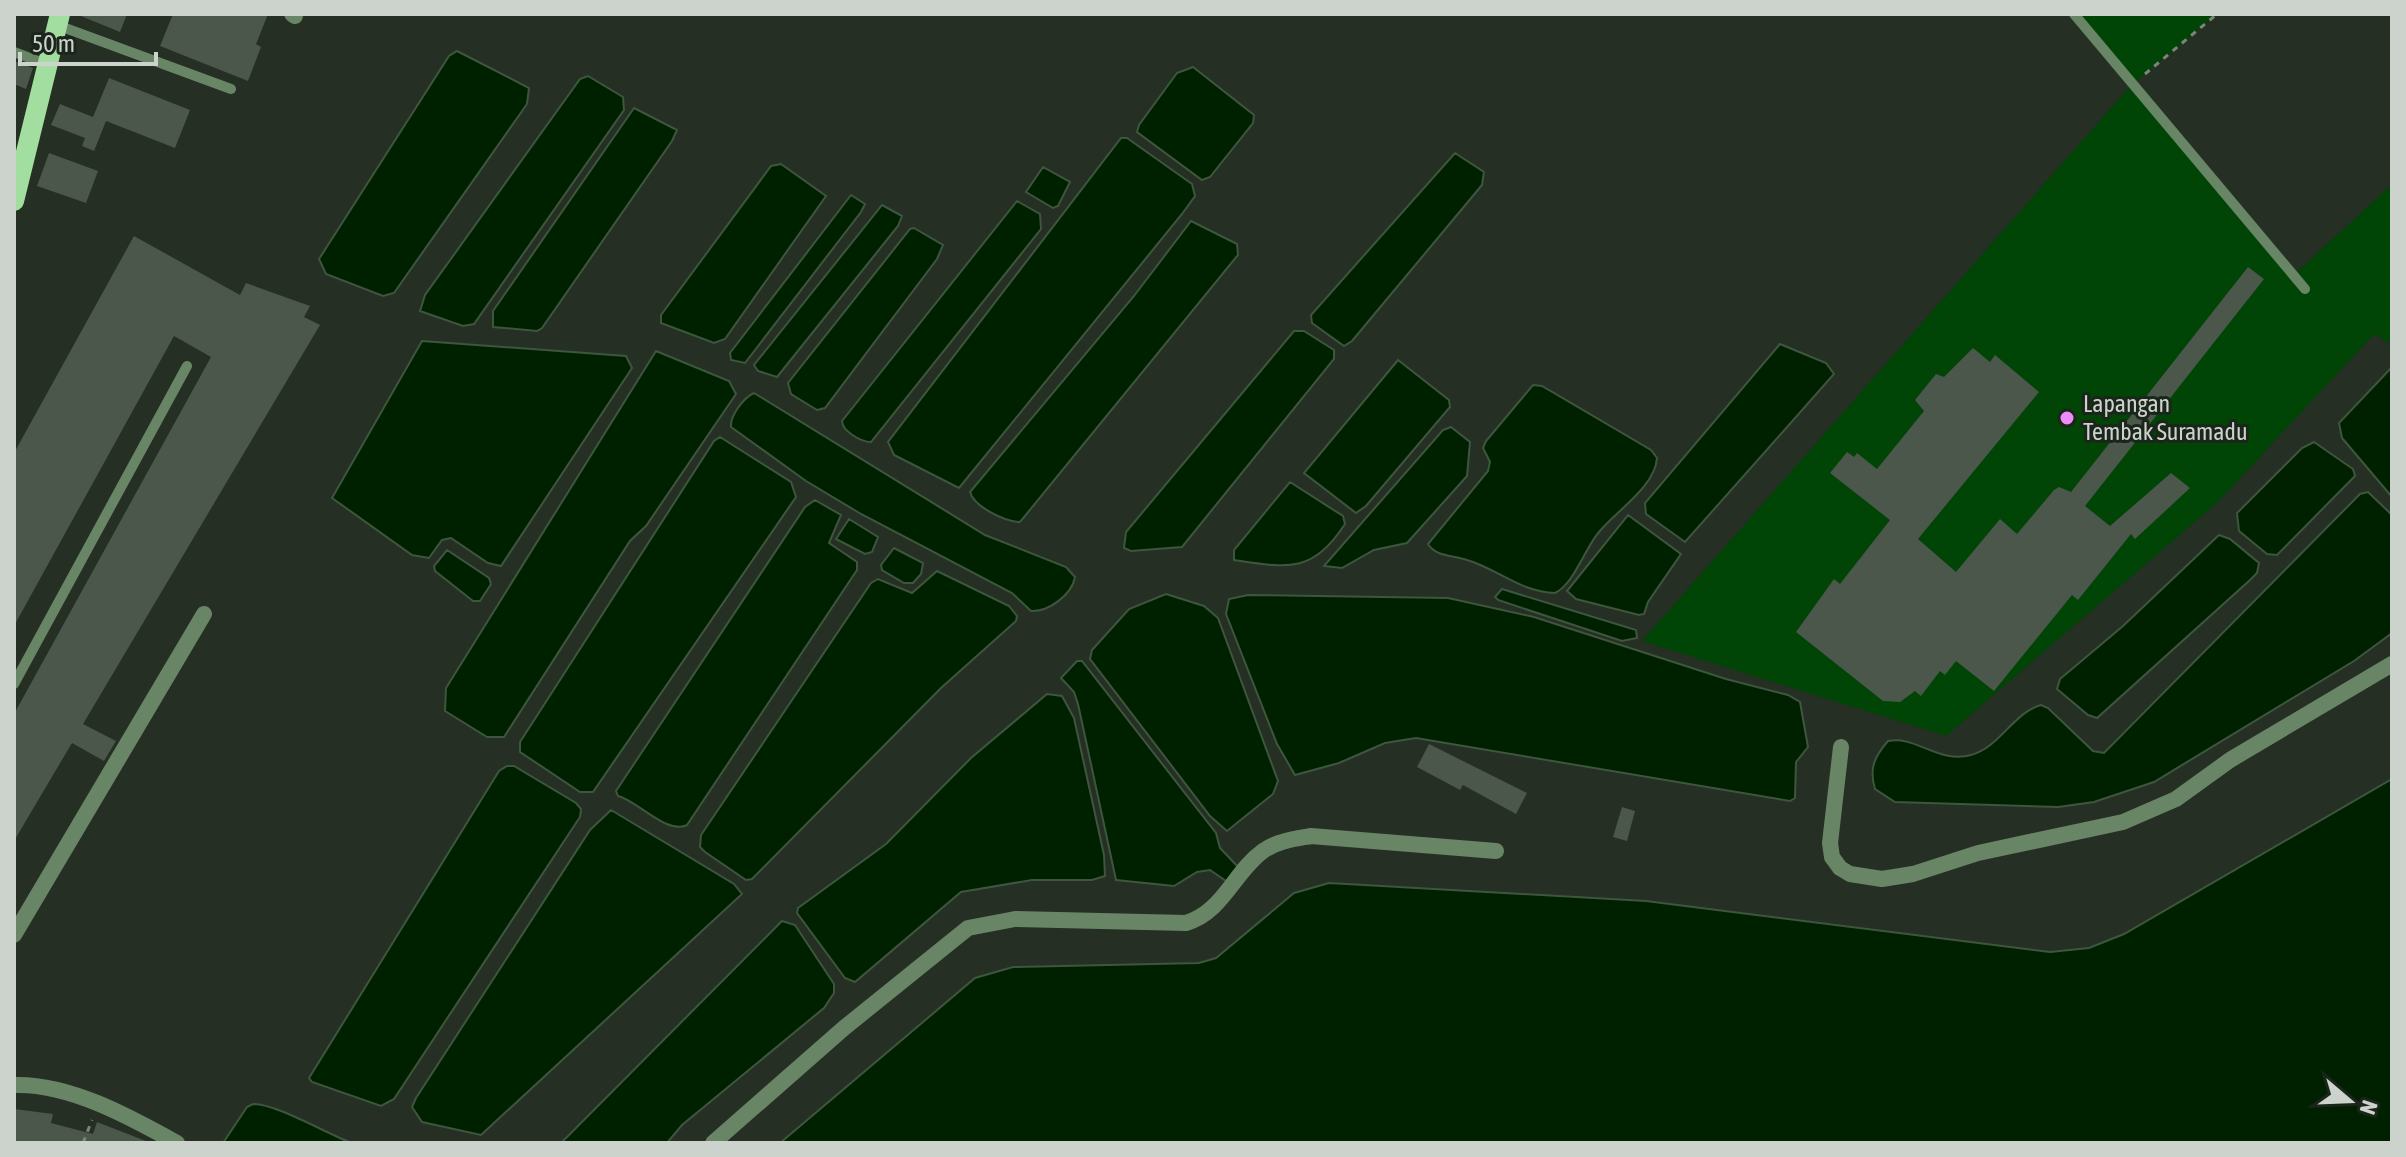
<svg xmlns="http://www.w3.org/2000/svg" width="2406" height="1157" viewBox="0 0 2406 1157" font-family="'Asap Condensed',sans-serif">
<rect width="100%" height="100%" fill="#252f24"/>
<path fill="#004406" d="M2074 14H2217L2133 84 2294 275 2392 184V345L2374 334 2218 502 1946 736 1642 641 2132 84Z"/>
<path fill="#002100" stroke="#3d563d" stroke-width="2" d="M457 51 529 88 527 104 394 293 383 296 326 274 319 259 449 56Z
M1193 67 1254 115 1253 123 1210 177 1202 180 1137 132 1139 125 1177 73Z
M588 76 623 97 624 110 474 324 463 326 420 311 425 295 580 79Z
M634 108 677 130 672 141 542 328 537 331 493 327V311Z
M1127 138 1192 184 1195 196 1182 214 959 488 894 455 888 442 1121 138Z
M1455 153 1484 172 1482 185 1352 341 1344 346 1312 323 1311 315Z
M781 164 826 196 725 339 714 343 661 323V315L771 166Z
M1043 167 1070 182 1058 206 1053 208 1026 192Z
M851 195 865 204 861 212 745 363 731 360 730 353Z
M1017 201 1040 214 1041 229 871 442C861 442 842 431 842 421Z
M882 205 902 216 898 226 777 377 758 371 754 365Z
M1191 221 1237 244 1238 255 1020 522C1006 522 974 507 970 492L1134 296Z
M914 228 943 245 937 259 825 408 817 410 791 394 788 383 910 229Z
M1294 331H1304L1334 350V359L1182 547 1131 551 1124 548 1126 532Z
M422 341 626 356 632 368 501 566 488 563 451 538 442 540 429 558 412 555 332 498Z
M1780 344 1826 363 1834 374 1685 542 1646 514 1645 503Z
M656 351 729 381 736 394 646 526 630 541 504 737H487L445 711 446 688Z
M1398 360 1449 400 1450 407 1366 506 1356 513 1304 473Z
M2392 367V497L2342 438 2339 423Z
M1533 385 1542 386 1651 450 1657 458C1655 487 1616 511 1599 532 1585 548 1574 584 1555 593 1520 592 1498 569 1467 560 1453 555 1436 557 1428 544L1488 471 1490 462 1483 448 1486 441Z
M754 393 985 535 1066 567 1075 577C1072 595 1048 612 1031 611L1012 593 861 514 806 481 731 427C730 416 743 398 754 393Z
M1451 427 1470 442 1467 476 1407 543 1374 550 1342 568 1324 566 1443 430Z
M720 437 791 482 796 497 593 792H580L520 752V742L714 441Z
M2314 442 2353 469 2355 476 2277 555 2267 554 2239 531 2237 513 2302 448Z
M1290 482 1343 516 1345 524C1312 574 1288 568 1234 560V550Z
M2368 492 2392 515V633L2354 661 2154 782 2094 802 2058 807 1895 802 1875 789C1869 769 1874 757 1888 741 1915 735 1939 764 1971 755 1999 748 2014 712 2041 705L2048 708 2093 751 2104 753 2360 494Z
M815 500 841 515 829 543 857 562V570L687 825C667 835 638 801 618 796L616 791 805 507Z
M1628 515 1681 554 1648 602 1644 614 1639 615 1576 599 1567 591Z
M849 519 878 537 872 552 865 554 836 539Z
M2219 535 2230 539 2259 563 2257 573 2250 580 2097 718 2088 715 2057 689 2060 679 2123 626Z
M894 548 923 563 921 574 913 583H904L882 570 881 565Z
M447 550 489 578 491 584 480 601H473L435 571 434 566Z
M937 571 1009 606 1017 616 1016 621 941 688 752 879 746 880 705 852 700 847 701 835 871 583 878 579 912 593Z
M1502 589 1636 630 1637 638 1622 641 1498 600 1495 597Z
M1166 594 1204 606 1218 618 1278 781 1273 794 1227 831 1210 816 1090 659 1092 650 1129 609Z
M1248 595 1448 598 1534 617 1726 679 1788 695 1800 702 1808 747 1796 762 1795 798 1790 801 1416 738 1385 743 1339 763 1295 775 1277 744 1226 614 1229 599Z
M1077 661H1082L1216 833 1220 848 1240 869 1226 881 1210 870 1197 872 1174 886 1116 880 1078 704 1074 692 1061 678Z
M1047 694 1062 696 1074 718 1104 855 1105 876 1092 880H1032L961 892 855 982 845 978 797 913 798 908 886 844 971 758Z
M507 766H514L576 803 581 809 580 817 394 1099 381 1106 312 1082 309 1078 499 771Z
M2392 779V1143H780L975 978 1013 967 1199 963 1216 958 1294 893 1329 883 1646 901 2050 952 2089 948 2124 934Z
M611 810 734 884 742 894 481 1135 422 1122 412 1107 416 1098 590 830Z
M782 921 795 925 834 984V993L824 1008 682 1125 667 1143H561Z
M253 1104C277 1104 325 1133 352 1143H223L247 1107Z"/>
<path fill="#4b574a" d="M76 14H127L120 32Z
M173 14H268L256 44 261 47 248 81 160 46Z
M14 61 33 68 26 89 14 84Z
M109 78 190 110 175 148 106 121 94 151 82 146 85 138 51 125 60 104 93 117Z
M49 153 98 171 86 203 37 186Z
M134 236 240 295 246 283 310 306 304 317 320 325 83 724 116 741 104 761 72 743 14 841V714L211 357 174 336 14 626V453Z
M2248 267 2264 279 2085 506 2110 526 2171 473 2190 488 2135 539 2131 534 2078 600 2072 595 1994 691 1956 661 1945 675 1940 671 1921 696 1915 691 1900 702 1883 701 1796 632 1834 579 1840 584 1890 520 1830 473 1847 452 1854 457 1857 453 1877 469 1924 411 1915 400 1936 374 1944 377 1973 348 1990 362 1995 355 2039 392 1918 539 1956 572 2000 519 2017 534 2054 490 2059 487 2071 492Z
M1429 744 1527 793 1516 814 1463 785 1460 790 1417 767Z
M1622 807 1635 811 1627 841 1613 837Z
M14 1109 53 1114 51 1123 93 1134 97 1122 151 1143H14Z"/>
<g fill="none" stroke-linecap="round" stroke-linejoin="round">
<path stroke="#7c857c" stroke-width="3" stroke-dasharray="6 6" stroke-linecap="butt" d="M2145 74 2217 14
M83 1143 92 1120"/>
<path stroke="#688566" stroke-width="10" d="M2074 14 2305 289
M57 25 231 89
M14 52 48 65
M14 684 187 366"/>
<path stroke="#688566" stroke-width="16" d="M292 14 295 16
M1841 747 1830 843 1832 857 1840 868 1850 874 1882 879 1913 874 1978 853 2123 822 2176 799 2230 760 2392 664
M14 935 204 614
M14 1085C69 1083 130 1117 177 1143
M713 1143 844 1028 968 928 1015 919 1186 923C1223 912 1234 872 1263 851 1277 841 1294 839 1311 836L1496 851"/>
<path stroke="#a2de9f" stroke-width="20" d="M14 201 60 14"/>
</g>
<circle fill="#ee8cf8" stroke="#1b251b" stroke-width="3" cx="2067" cy="418" r="8"/>
<g text-anchor="middle" stroke-width="6" stroke-linejoin="round" paint-order="stroke">
<g font-size="24" fill="#ccd3cc" stroke="#1b251b" text-anchor="start">
<text x="2083" y="412">Lapangan<tspan x="2083" dy="28">Tembak Suramadu</tspan></text>
</g>
</g>
<rect width="2406" height="1157" fill="none" stroke="#ccd3cc" stroke-width="32"/>
<g transform="translate(2350 1101) rotate(109)" stroke="#1b251b" stroke-width="6" paint-order="stroke">
<path d="M0-6L14 30L0 20L-14 30Z" fill="#ccd3cc"/>
<text y="-12" font-size="22" font-weight="bold" text-anchor="middle" fill="#ccd3cc">N</text>
</g>
<path d="M20 52v12h136v-12" fill="none" stroke="#ccd3cc" stroke-width="4"/>
<text x="32" y="52" font-size="24" fill="#ccd3cc" stroke="#1b251b" stroke-width="6" paint-order="stroke">50 m</text>
</svg>
